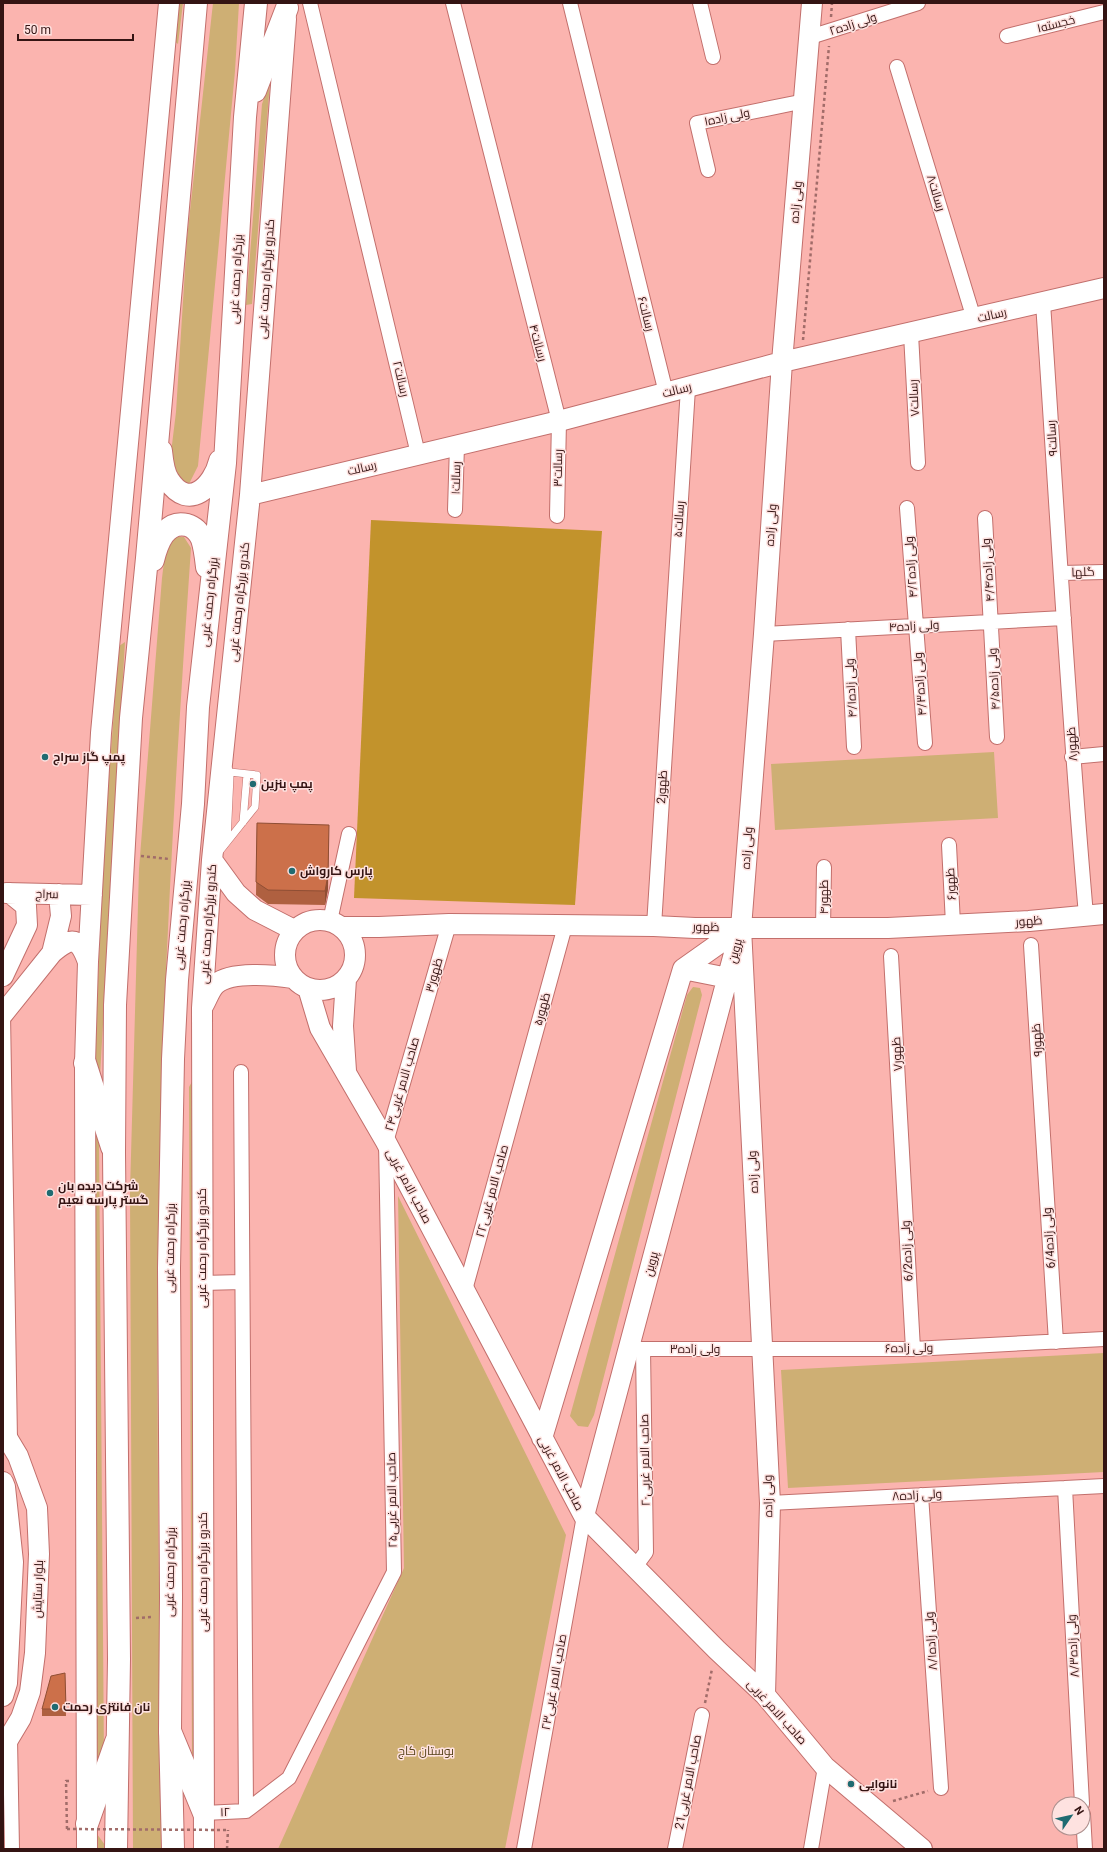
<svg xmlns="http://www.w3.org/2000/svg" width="1107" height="1852" viewBox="0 0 1107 1852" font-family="Roboto,Cairo,sans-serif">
<rect width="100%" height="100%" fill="#fbb4af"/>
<path fill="#ceaf74" d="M176 3H183L178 44 173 40Z
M213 3H239L235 71 198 466 189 484 182 483 170 461 176 412 187 238Z
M270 82 252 304 246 305 262 104Z
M174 537H184L191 548C174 790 160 1031 158 1273 156 1465 161 1657 161 1849H133L130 1191 139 869 162 578 166 545Z
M125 642 100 1076 94 1065 105 828 119 646Z
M994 752 998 818 775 830 771 764Z
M693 987 700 988 702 995 594 1415 588 1427 578 1426 570 1416 687 995Z
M193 1080 197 1780 192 1763 189 1087Z
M93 1126 99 1138 104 1759 97 1775Z
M398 1196 566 1535 505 1849H278L404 1568Z
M1104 1353V1472L788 1488 781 1370Z
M97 1834 105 1845V1849H97Z"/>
<path fill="#c2932c" d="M371 520 602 531 575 905 354 898Z"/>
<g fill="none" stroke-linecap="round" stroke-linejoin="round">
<defs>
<path id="lane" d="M243 822 247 774
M227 841 230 776
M219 852 255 807 257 775 230 772 227 766"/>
<path id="street" d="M310 3 418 454
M453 3 559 421 557 516
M570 3 666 393
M700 3 713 57
M1007 36 1104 12
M810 37 918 3
M897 67 974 319
M708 170 697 123 805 101
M1043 303C1057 507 1068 711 1086 915
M911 334 918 463
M907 508 925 743
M455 510 457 445
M985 518 997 737
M1062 573 1104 572
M848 629 854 747
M764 634 1064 618
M1072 757 1104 754
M949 845 953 924
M330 921 349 834
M654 926 688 388
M823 928 824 867
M1031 945 1056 1342
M891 956 913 1349
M3 1014 10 1440
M241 1072 246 1811
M202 1283 242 1282
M465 1290 565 926
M629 1349H913L1104 1339
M1065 1488 1082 1804
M921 1495 941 1788
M770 1503 1104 1486
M635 1567 646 1552 643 1349
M10 1739 12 1849
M246 1811 289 1778 394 1572 386 1142 449 924
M204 1813 246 1811
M1083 1814 1085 1849
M524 1849 584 1516
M675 1849 702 1715
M811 1849 825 1767"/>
<path id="secondary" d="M250 495 559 421 782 362 1104 288
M212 860 236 893 255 910 294 930
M6 893 92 895
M285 955a35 35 0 1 1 70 0a35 35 0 1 1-70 0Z
M341 927H379L449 924 654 926 695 928H888L1029 921 1104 914
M52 953C72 936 79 937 88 962
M683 969 728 978
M3 976 27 925 26 906 10 893
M346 979 343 1026 346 1071
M308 988 320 1028 386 1142 584 1516 717 1650 765 1695 825 1767 922 1849
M203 1006C207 1000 210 989 216 984 231 971 274 975 293 978
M3 1014 52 953 61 916 59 894
M3 1431 18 1456 37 1508 39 1554 35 1653 30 1692 21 1718 3 1748
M542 1438 683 969 741 928
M3 1482 5 1487 13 1562 7 1683 3 1696
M584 1516 736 946
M765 1695 770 1503 741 928 764 634 782 362 812 3
M87 1849 85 1063 88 962 101 733 169 3
M204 1849 202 1008 212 860 250 495 286 19"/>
<path id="primary" d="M85 1063 112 1147
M170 1731 204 1813
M87 1824 116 1742"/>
<path id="highway" d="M255 91 287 8
M161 451C162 461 163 473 169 481 189 511 214 486 220 461
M153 560C157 544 165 520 187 525 194 527 199 532 202 539 205 548 206 558 207 567
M116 1849 119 1659 114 1153 115 1005 131 718 147 558 196 3
M173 1849 170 1730 171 1597 169 1268 173 1059 177 980 193 804 198 707 225 463 245 117 256 3"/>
</defs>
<use href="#lane" stroke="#c26f6c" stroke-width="8"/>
<use href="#street" stroke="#c26f6c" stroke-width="16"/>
<use href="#secondary" stroke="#c26f6c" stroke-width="22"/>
<use href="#primary" stroke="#c26f6c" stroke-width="24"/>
<use href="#highway" stroke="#c26f6c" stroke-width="24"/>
<path stroke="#a16c69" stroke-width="2.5" stroke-dasharray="3 3" stroke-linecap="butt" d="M831 17 832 3
M803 340 829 46
M141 856 169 859
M136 1618 153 1617
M705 1703 712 1669
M893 1801 928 1791
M67 1829 66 1781H71
M227 1849 228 1830"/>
<use href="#lane" stroke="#fff" stroke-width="7"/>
<use href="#street" stroke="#fff" stroke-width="14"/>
<use href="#secondary" stroke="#fff" stroke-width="20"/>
<use href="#primary" stroke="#fff" stroke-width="22"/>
<use href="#highway" stroke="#fff" stroke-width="22"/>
<path stroke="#a16c69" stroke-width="2.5" stroke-dasharray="3 3" stroke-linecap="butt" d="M67 1829 228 1830"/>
</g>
<path fill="#af6040" d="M257 823 328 889 325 905 268 904 256 895Z
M65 1673 66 1716H42V1709Z"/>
<path fill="#8f4e34" d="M329 825 328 889 325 905V891Z"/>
<path fill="#cc704a" stroke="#8f4e34" d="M257 823 329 825 328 875 325 891 268 890 256 882Z
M65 1673 66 1709H42L51 1676Z"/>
<g fill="#1f6b71" stroke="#fee2e0" stroke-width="1.5">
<circle cx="45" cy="757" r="4"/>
<circle cx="253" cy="784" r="4"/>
<circle cx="292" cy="871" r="4"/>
<circle cx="50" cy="1193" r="4"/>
<circle cx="55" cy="1707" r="4"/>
<circle cx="851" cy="1784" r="4"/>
</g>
<g text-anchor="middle" stroke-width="3" stroke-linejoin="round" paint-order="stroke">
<g font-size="12" fill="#341413" stroke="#fee2e0">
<text transform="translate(853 24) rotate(-18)" y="4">ولی زاده۲</text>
<text transform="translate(1056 24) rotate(-14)" y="4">خجسته۱</text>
<text transform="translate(727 117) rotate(-12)" y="4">ولی زاده۱</text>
<text transform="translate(936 193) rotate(73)" y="4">رسالت۸</text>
<text transform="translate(796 202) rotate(-85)" y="4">ولی زاده</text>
<text transform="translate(236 279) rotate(-87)" y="4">بزرگراه رحمت غربی</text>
<text transform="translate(266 279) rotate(-86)" y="4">کندرو بزرگراه رحمت غربی</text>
<text transform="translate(646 314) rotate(76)" y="4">رسالت۶</text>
<text transform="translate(992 315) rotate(-13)" y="4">رسالت</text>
<text transform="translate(538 343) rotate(75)" y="4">رسالت۴</text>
<text transform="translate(401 379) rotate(77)" y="4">رسالت۲</text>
<text transform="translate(677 390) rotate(-14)" y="4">رسالت</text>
<text transform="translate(914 398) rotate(-93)" y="4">رسالت۷</text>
<text transform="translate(1052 438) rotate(-94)" y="4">رسالت۹</text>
<text transform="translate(362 468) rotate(-13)" y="4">رسالت</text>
<text transform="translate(558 468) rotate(-89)" y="4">رسالت۳</text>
<text transform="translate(456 478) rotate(-88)" y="4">رسالت۱</text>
<text transform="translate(679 519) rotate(-86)" y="4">رسالت۵</text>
<text transform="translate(771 525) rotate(-86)" y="4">ولی زاده</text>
<text transform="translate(911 567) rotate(-94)" y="4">ولی زاده۴/۲</text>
<text transform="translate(988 570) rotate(-94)" y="4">ولی زاده۴/۴</text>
<text transform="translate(1083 572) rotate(-2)" y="4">گلها</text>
<text transform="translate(209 602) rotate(-84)" y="4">بزرگراه رحمت غربی</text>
<text transform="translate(239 602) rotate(-84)" y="4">کندرو بزرگراه رحمت غربی</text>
<text transform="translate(914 626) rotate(-3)" y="4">ولی زاده۴</text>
<text transform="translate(994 679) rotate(-93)" y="4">ولی زاده۴/۵</text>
<text transform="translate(920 684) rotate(-94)" y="4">ولی زاده۴/۳</text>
<text transform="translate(851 688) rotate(-93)" y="4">ولی زاده۴/۱</text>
<text transform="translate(1072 744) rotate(-94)" y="4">ظهور۸</text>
<text transform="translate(662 787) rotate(-87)" y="4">2ظهور</text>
<text transform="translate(747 848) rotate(-86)" y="4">ولی زاده</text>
<text transform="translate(951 884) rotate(-93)" y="4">ظهور۶</text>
<text transform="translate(47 894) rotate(1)" y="4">سراج</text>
<text transform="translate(824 897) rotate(-90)" y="4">ظهور۴</text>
<text transform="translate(1029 921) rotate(-4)" y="4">ظهور</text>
<text transform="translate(208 924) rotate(-86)" y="4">کندرو بزرگراه رحمت غربی</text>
<text transform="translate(182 925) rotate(-85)" y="4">بزرگراه رحمت غربی</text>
<text transform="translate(706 927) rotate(1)" y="4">ظهور</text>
<text transform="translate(735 951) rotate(-75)" y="4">پروین</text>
<text transform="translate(434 975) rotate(-74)" y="4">ظهور۳</text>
<text transform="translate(542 1009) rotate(-75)" y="4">ظهور۵</text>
<text transform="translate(1037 1040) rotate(-94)" y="4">ظهور۹</text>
<text transform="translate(897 1054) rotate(-93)" y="4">ظهور۷</text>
<text transform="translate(402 1084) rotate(-74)" y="4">صاحب الامر غربی۲۴</text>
<text transform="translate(753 1172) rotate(-93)" y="4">ولی زاده</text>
<text transform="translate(409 1186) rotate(62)" y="4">صاحب الامر غربی</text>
<text transform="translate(492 1191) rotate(-75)" y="4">صاحب الامر غربی٢٢</text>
<text transform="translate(1049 1238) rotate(-94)" y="4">6/4ولی زاده</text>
<text transform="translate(170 1248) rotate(-89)" y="4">بزرگراه رحمت غربی</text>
<text transform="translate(202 1248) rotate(-90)" y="4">کندرو بزرگراه رحمت غربی</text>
<text transform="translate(907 1251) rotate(-93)" y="4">6/2ولی زاده</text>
<text transform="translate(651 1264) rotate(-75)" y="4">پروین</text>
<text transform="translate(909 1348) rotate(-1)" y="4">ولی زاده۶</text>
<text x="695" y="1353">ولی زاده۳</text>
<text transform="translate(645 1460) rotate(-91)" y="4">صاحب الامر غربی۲۰</text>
<text transform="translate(561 1473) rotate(62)" y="4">صاحب الامر غربی</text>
<text transform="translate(917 1495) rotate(-3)" y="4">ولی زاده۸</text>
<text transform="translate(768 1496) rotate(-91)" y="4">ولی زاده</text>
<text transform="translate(392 1500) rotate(-91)" y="4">صاحب الامر غربی۲۵</text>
<text transform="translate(170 1572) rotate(-89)" y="4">بزرگراه رحمت غربی</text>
<text transform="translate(203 1572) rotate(-90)" y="4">کندرو بزرگراه رحمت غربی</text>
<text transform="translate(38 1589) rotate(-88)" y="4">بلوار ستایش</text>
<text transform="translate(931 1641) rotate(-94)" y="4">ولی زاده۸/۱</text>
<text transform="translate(1073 1646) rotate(-93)" y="4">ولی زاده۸/۳</text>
<text transform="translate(554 1682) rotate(-80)" y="4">صاحب الامر غربی۲۳</text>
<text transform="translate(777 1712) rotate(48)" y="4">صاحب الامر غربی</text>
<text transform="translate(688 1782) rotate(-79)" y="4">21صاحب الامر غربی</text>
<text transform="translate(225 1812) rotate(-2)" y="4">۱۲</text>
</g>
<g font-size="12" font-weight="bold" fill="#341413" stroke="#fee2e0" text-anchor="start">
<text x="53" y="761">پمپ گاز سراج</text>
<text x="261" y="788">پمپ بنزین</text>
<text x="300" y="875">پارس کارواش</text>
<text x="58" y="1190">شرکت دیده بان<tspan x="58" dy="14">گستر پارسه نعیم</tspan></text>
<text x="63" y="1711">نان فانتزی رحمت</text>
<text x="859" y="1788">نانوایی</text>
</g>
<g font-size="12" fill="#57431b" stroke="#fee2e0">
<text x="426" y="1755">بوستان کاج</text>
</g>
</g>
<rect width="1107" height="1852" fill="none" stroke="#341413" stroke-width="8"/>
<g transform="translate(1071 1816) rotate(56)"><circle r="19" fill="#fee2e0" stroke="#ad908e"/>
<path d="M0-3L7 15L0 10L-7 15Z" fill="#1f6b71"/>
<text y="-6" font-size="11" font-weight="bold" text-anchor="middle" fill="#341413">N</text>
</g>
<path d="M18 34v6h115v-6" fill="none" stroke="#341413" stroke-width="2"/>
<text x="24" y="34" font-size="12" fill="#341413" stroke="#fee2e0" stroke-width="3" paint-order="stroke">50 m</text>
</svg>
